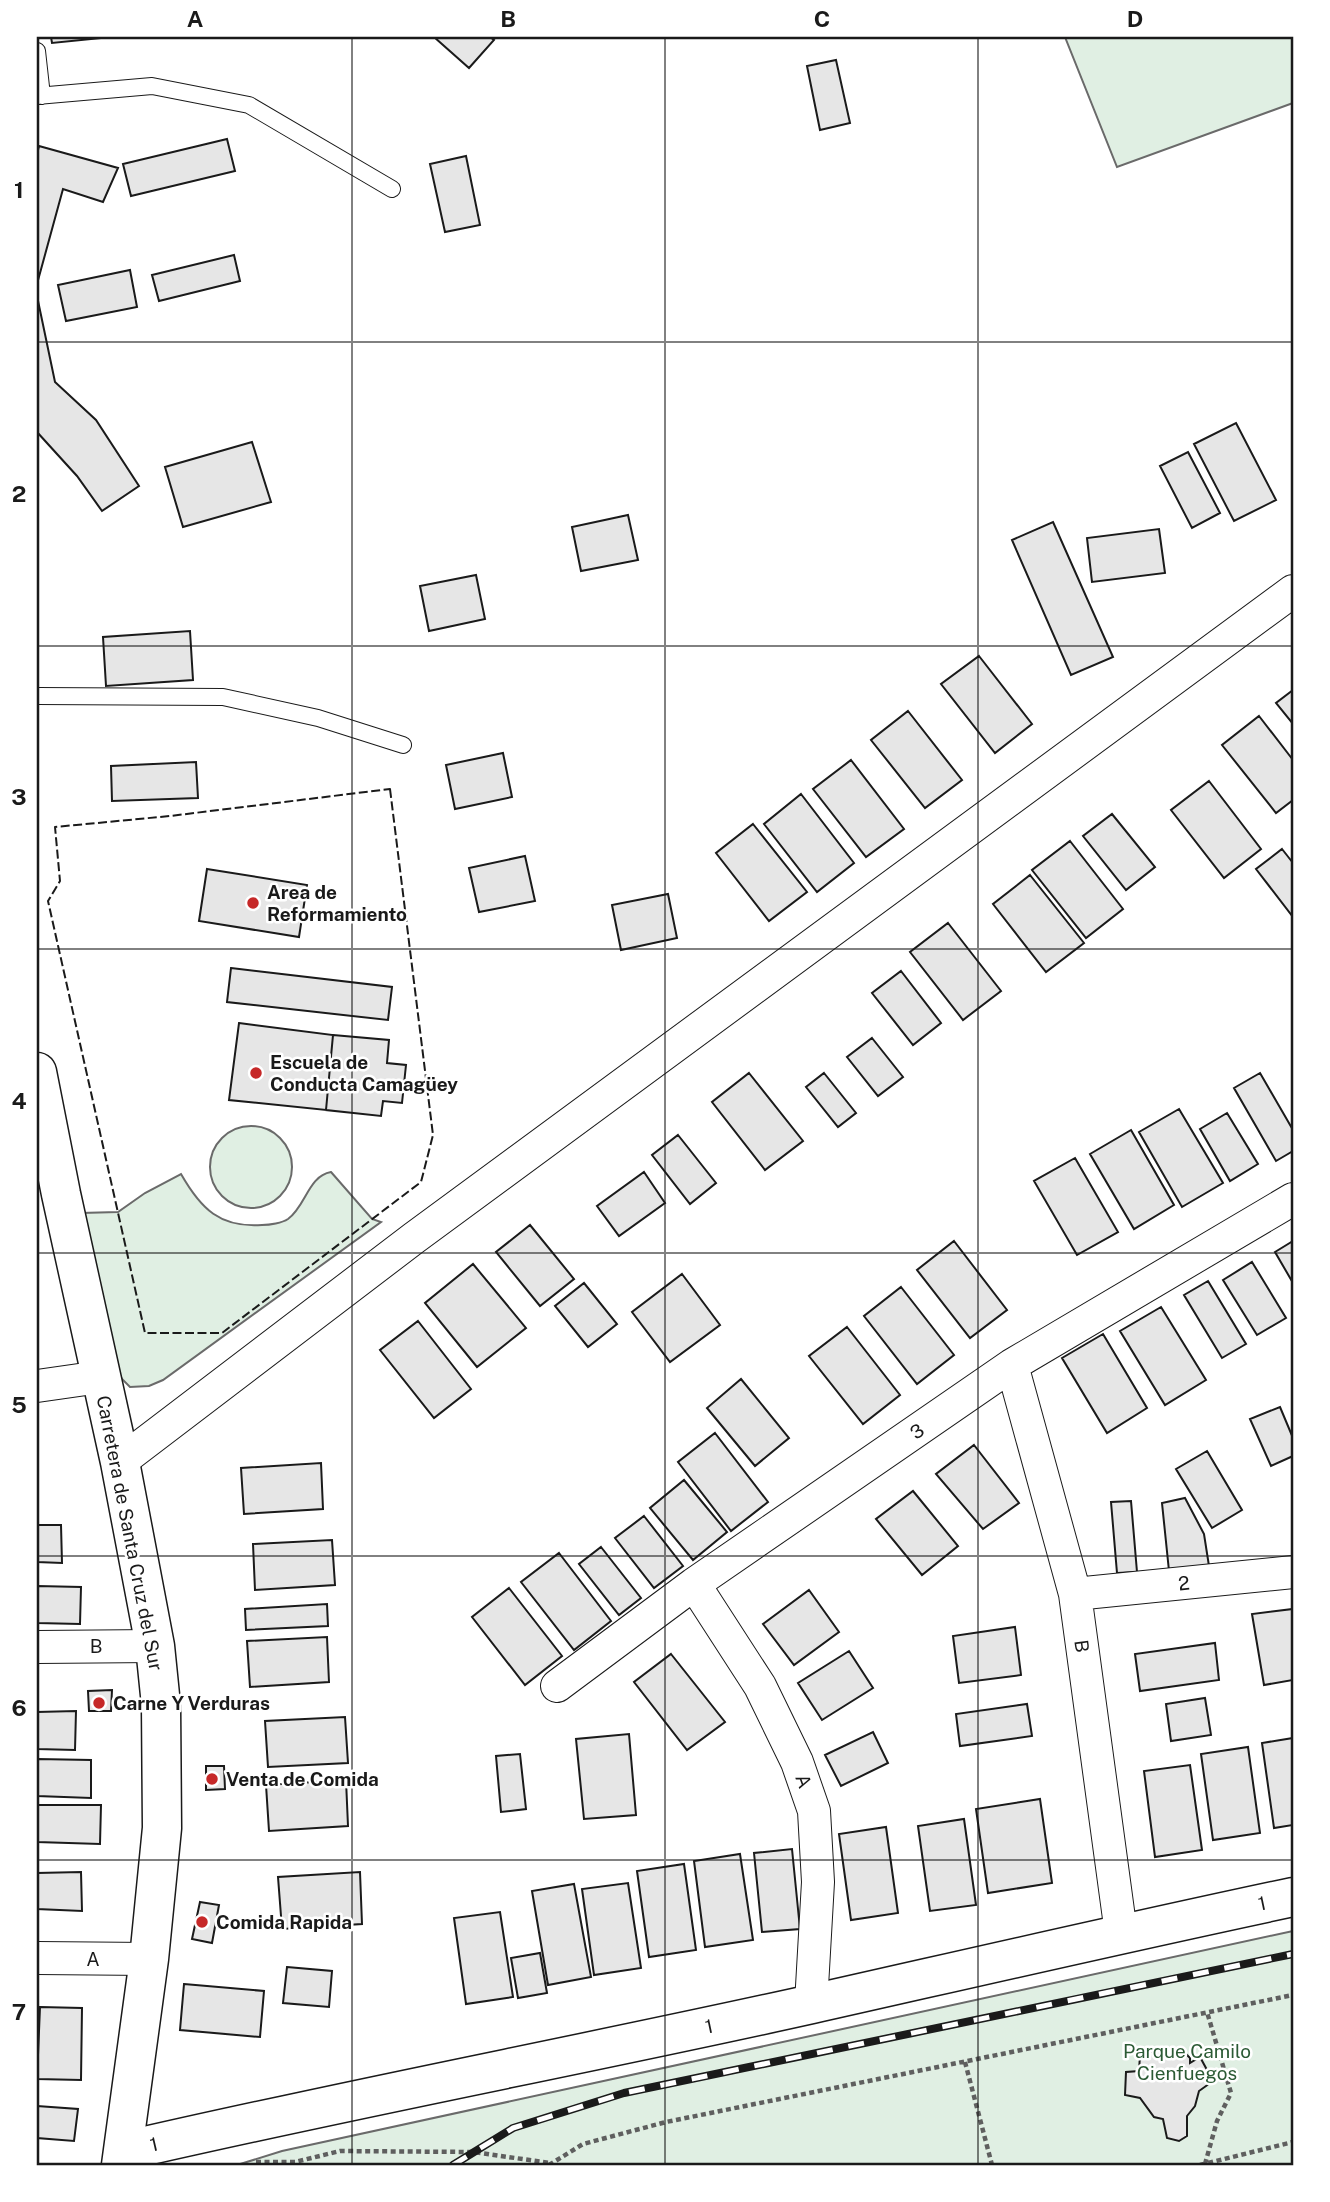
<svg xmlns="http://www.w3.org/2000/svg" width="1330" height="2202" viewBox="0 0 1330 2202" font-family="'Public Sans',sans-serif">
<rect width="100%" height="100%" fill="#fff"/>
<path fill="#e0efe3" stroke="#6a6a6a" stroke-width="2" d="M1065 37H1293V103L1117 167Z
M210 1167a41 41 0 1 1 82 0a41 41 0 1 1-82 0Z
M331 1172 372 1219 381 1222 163 1380 149 1386 130 1387 122 1379 112 1361 81 1213 118 1212 145 1193 181 1174C201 1209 220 1228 262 1225 270 1225 282 1223 288 1219 306 1206 308 1176 331 1172Z
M1293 1931V2165H237L282 2151Z"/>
<path fill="#e6e6e6" stroke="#1a1a1a" stroke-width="2" d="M51 37H111L52 43Z
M434 37H490L494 40 469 68Z
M836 60 850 123 820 130 807 66Z
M227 139 235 171 131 196 123 164Z
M39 146 118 168 103 202 63 189 37 284V154Z
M466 156 480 225 445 232 430 164Z
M234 255 240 281 159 301 152 275Z
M130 270 137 307 66 321 58 285Z
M37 296 55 382 96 420 139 486 102 511 77 476 37 432Z
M1236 423 1276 500 1234 521 1194 444Z
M252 442 271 502 183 527 165 467Z
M1188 452 1220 513 1192 528 1160 466Z
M628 515 638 560 581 571 572 527Z
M1053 522 1113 657 1071 675 1012 540Z
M1159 529 1165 573 1092 582 1087 538Z
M476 575 485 619 429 631 420 586Z
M190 631 193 680 106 686 103 637Z
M979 656 1032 724 995 753 941 684Z
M1293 690V724L1276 703Z
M908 711 962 780 925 808 871 740Z
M1259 716 1293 760V800L1276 813 1222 745Z
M503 753 512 797 455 809 446 765Z
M851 760 904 829 866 857 813 789Z
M196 762 198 798 112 801 111 766Z
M1209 781 1261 849 1224 878 1171 810Z
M801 794 854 863 817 892 764 824Z
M1112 814 1155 867 1126 890 1083 836Z
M753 824 807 892 769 921 716 853Z
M1070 841 1123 909 1086 938 1032 870Z
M1282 849 1293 863V917L1256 869Z
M525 856 535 901 479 912 469 868Z
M207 869 307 885 299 937 199 921Z
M1030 875 1084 943 1046 972 993 904Z
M668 894 677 938 621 950 612 905Z
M948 923 1001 991 963 1020 910 952Z
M231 968 392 987 388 1020 227 1002Z
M901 971 941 1023 913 1045 872 993Z
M239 1023 333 1035 326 1110 229 1100Z
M333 1035 389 1040 387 1063 406 1065 402 1103 383 1101 381 1116 326 1110Z
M872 1038 903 1077 878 1096 847 1057Z
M749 1073 803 1141 765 1170 712 1102Z
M824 1073 856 1113 838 1127 806 1087Z
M1260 1073 1293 1130V1151L1276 1161 1234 1088Z
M1179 1109 1223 1183 1182 1207 1139 1132Z
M1227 1113 1258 1164 1230 1181 1200 1129Z
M1131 1130 1174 1205 1134 1229 1090 1154Z
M678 1135 716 1183 690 1204 652 1155Z
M1075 1158 1118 1232 1077 1255 1034 1181Z
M644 1172 665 1203 619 1236 597 1206Z
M530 1225 574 1279 540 1306 496 1252Z
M954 1241 1007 1310 970 1338 917 1270Z
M1293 1241V1283L1275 1252Z
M1252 1262 1286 1318 1257 1335 1223 1280Z
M473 1264 526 1328 477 1367 425 1303Z
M682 1274 720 1325 670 1362 632 1312Z
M1208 1281 1246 1344 1222 1358 1184 1295Z
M584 1283 617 1324 588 1347 555 1306Z
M901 1287 954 1355 917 1384 864 1316Z
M1161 1307 1206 1380 1165 1405 1120 1331Z
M418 1321 471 1389 434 1418 380 1350Z
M847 1327 900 1395 863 1424 809 1356Z
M1103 1334 1147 1408 1107 1433 1062 1358Z
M741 1379 789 1438 755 1466 707 1408Z
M1280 1407 1293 1438V1456L1271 1466 1250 1419Z
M715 1433 768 1502 731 1531 678 1462Z
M974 1445 1019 1503 983 1529 936 1474Z
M1207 1451 1242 1510 1212 1528 1176 1469Z
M321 1463 323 1509 244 1514 241 1468Z
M684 1480 727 1532 693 1560 650 1508Z
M913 1491 958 1546 922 1575 876 1519Z
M1185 1498 1204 1534 1209 1566 1169 1571 1162 1503Z
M1131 1501 1137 1572 1117 1573 1111 1502Z
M644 1516 683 1566 654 1588 615 1538Z
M37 1525H61L62 1563 37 1562Z
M332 1540 335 1585 255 1590 253 1544Z
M601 1547 641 1598 619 1615 579 1564Z
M559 1553 611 1621 574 1650 521 1582Z
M37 1586 81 1587 80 1624 37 1623Z
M509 1588 562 1656 525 1685 472 1617Z
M809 1590 839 1632 794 1665 763 1624Z
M327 1604 328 1626 246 1630 245 1609Z
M1293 1609V1680L1264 1685 1252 1614Z
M1015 1627 1021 1675 959 1683 953 1636Z
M327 1637 329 1682 250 1687 247 1641Z
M1215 1643 1219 1680 1140 1691 1135 1654Z
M849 1651 873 1688 822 1720 798 1683Z
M671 1654 725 1722 687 1750 634 1682Z
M112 1690 111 1711H89L88 1691Z
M1205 1698 1211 1735 1171 1741 1166 1704Z
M1027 1704 1032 1736 960 1746 956 1714Z
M76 1711 75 1750 37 1749V1712Z
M345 1717 348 1763 268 1767 265 1721Z
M873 1732 888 1763 841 1786 825 1755Z
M629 1734 636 1815 584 1819 576 1739Z
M1293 1738V1825L1274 1828 1262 1743Z
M1248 1747 1260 1833 1213 1840 1201 1754Z
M520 1754 526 1809 501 1812 496 1756Z
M37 1759 91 1760V1798L37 1796Z
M1190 1765 1202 1850 1155 1857 1144 1771Z
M206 1766H224L225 1789 206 1790Z
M346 1780 348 1826 269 1831 266 1785Z
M1040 1799 1052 1883 988 1893 976 1809Z
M37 1805H101L100 1844 37 1842Z
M964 1819 976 1905 930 1911 918 1826Z
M886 1827 898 1913 851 1920 839 1834Z
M792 1849 800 1929 762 1932 754 1853Z
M740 1854 753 1940 705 1947 694 1861Z
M684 1864 696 1950 649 1957 637 1871Z
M81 1872 82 1911 37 1909V1873Z
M360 1872 362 1924 282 1929 278 1877Z
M628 1883 641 1968 594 1975 582 1889Z
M574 1884 591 1977 548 1985 532 1891Z
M200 1902 219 1905 212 1943 192 1939Z
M500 1912 513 1997 466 2004 454 1918Z
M540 1953 547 1993 518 1998 511 1958Z
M287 1967 332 1971 329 2007 283 2003Z
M184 1984 264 1991 260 2037 180 2030Z
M40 2007 82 2008 81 2080 37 2079Z
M1161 2049 1182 2050 1190 2058V2063L1200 2057 1213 2081 1199 2091 1195 2106 1187 2116V2136L1179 2141 1167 2138 1163 2119 1154 2117 1140 2098 1125 2095 1126 2072 1139 2071 1140 2055Z
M37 2106 78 2109 74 2141 37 2138Z"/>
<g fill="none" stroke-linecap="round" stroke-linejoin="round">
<defs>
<path id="service" d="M37 51 42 96
M37 96 152 86 249 105 392 189
M37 696 223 697 318 718 403 745"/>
<path id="minor" d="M1012 1365 1075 1594 1121 1933
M37 1386 100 1377
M120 1462 414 1238 1293 591
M694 1584 760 1686 797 1762 814 1811 818 1882 811 2004
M1075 1594 1293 1572
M37 1647 155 1646
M557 1686 694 1584 1012 1365 1293 1199
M37 1958 149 1959"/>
<path id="tertiary" d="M124 2151C352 2098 583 2055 812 2004 972 1968 1132 1931 1293 1897"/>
<path id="secondary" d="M37 1072 61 1194 120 1462 155 1646 161 1705 162 1828 149 1959 121 2165"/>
</defs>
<use href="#service" stroke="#1a1a1a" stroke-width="18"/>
<use href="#minor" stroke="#1a1a1a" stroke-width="34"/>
<use href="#tertiary" stroke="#1a1a1a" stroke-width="41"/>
<use href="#secondary" stroke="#1a1a1a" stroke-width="41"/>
<path stroke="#5f5f5f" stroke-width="4.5" stroke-dasharray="5 3.5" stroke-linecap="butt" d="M965 2062 992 2165
M256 2162H295L340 2151 473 2152 550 2163
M1205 2164 1217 2121 1231 2093 1207 2012
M549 2165 583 2144 666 2122 1293 1995
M1200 2165 1293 2142"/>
<use href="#service" stroke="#fff" stroke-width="16"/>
<use href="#minor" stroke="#fff" stroke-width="32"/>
<use href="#tertiary" stroke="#fff" stroke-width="38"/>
<use href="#secondary" stroke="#fff" stroke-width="38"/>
<defs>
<path id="rail" d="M453 2165 513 2128 624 2093 1293 1954"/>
</defs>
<use href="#rail" stroke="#1a1a1a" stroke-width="8"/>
<use href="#rail" stroke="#fff" stroke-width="5" stroke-dasharray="16" stroke-linecap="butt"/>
<path stroke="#1a1a1a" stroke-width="2" stroke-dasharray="9 3.5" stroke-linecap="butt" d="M390 789 433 1135 421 1182 222 1333H145L48 901 60 881 55 827 170 816Z"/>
</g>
<path fill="none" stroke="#1a1a1a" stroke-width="2" stroke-opacity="0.55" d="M352 37V2165M665 37V2165M978 37V2165M37 342H1293M37 646H1293M37 949H1293M37 1253H1293M37 1556H1293M37 1860H1293"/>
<g fill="#c62828" stroke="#fff" stroke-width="2.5">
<circle cx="253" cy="903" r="7"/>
<circle cx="256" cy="1073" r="7"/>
<circle cx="99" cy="1703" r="7"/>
<circle cx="212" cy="1779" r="7"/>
<circle cx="202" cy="1922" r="7"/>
</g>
<g text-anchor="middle" stroke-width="5" stroke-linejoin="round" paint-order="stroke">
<g font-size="19" font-weight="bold" fill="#1a1a1a" stroke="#fff" text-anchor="start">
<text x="267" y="899">Area de<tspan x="267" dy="22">Reformamiento</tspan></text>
<text x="270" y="1069">Escuela de<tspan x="270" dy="22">Conducta Camagüey</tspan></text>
<text x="113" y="1710">Carne Y Verduras</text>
<text x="226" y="1786">Venta de Comida</text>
<text x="216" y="1929">Comida Rapida</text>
</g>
<g font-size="19" fill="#1a1a1a" stroke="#fff">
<text transform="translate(917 1431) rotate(-35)" y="7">3</text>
<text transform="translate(130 1533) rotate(79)" y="7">Carretera de Santa Cruz del Sur</text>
<text transform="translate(1184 1583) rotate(-6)" y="7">2</text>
<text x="96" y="1653">B</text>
<text transform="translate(1082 1646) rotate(82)" y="7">B</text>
<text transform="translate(804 1781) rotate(70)" y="7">A</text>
<text transform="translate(1262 1903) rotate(-12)" y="7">1</text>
<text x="93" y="1966">A</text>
<text transform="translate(709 2026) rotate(-12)" y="7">1</text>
<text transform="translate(154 2144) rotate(-13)" y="7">1</text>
</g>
<g font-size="19" fill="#2b5a34" stroke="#fff">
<text x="1187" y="2058">Parque Camilo<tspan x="1187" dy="22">Cienfuegos</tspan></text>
</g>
</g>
<rect width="1330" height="2202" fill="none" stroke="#ffffff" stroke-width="77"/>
<rect x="38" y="38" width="1254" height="2126" fill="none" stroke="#1a1a1a" stroke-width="2.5"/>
<g font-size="23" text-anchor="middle" font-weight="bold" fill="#1a1a1a">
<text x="195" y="27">A</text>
<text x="508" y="27">B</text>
<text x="822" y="27">C</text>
<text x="1135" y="27">D</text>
<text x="19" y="198">1</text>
<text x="19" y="502">2</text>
<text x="19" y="805">3</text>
<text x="19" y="1109">4</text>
<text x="19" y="1413">5</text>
<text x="19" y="1716">6</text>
<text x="19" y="2020">7</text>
</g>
</svg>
